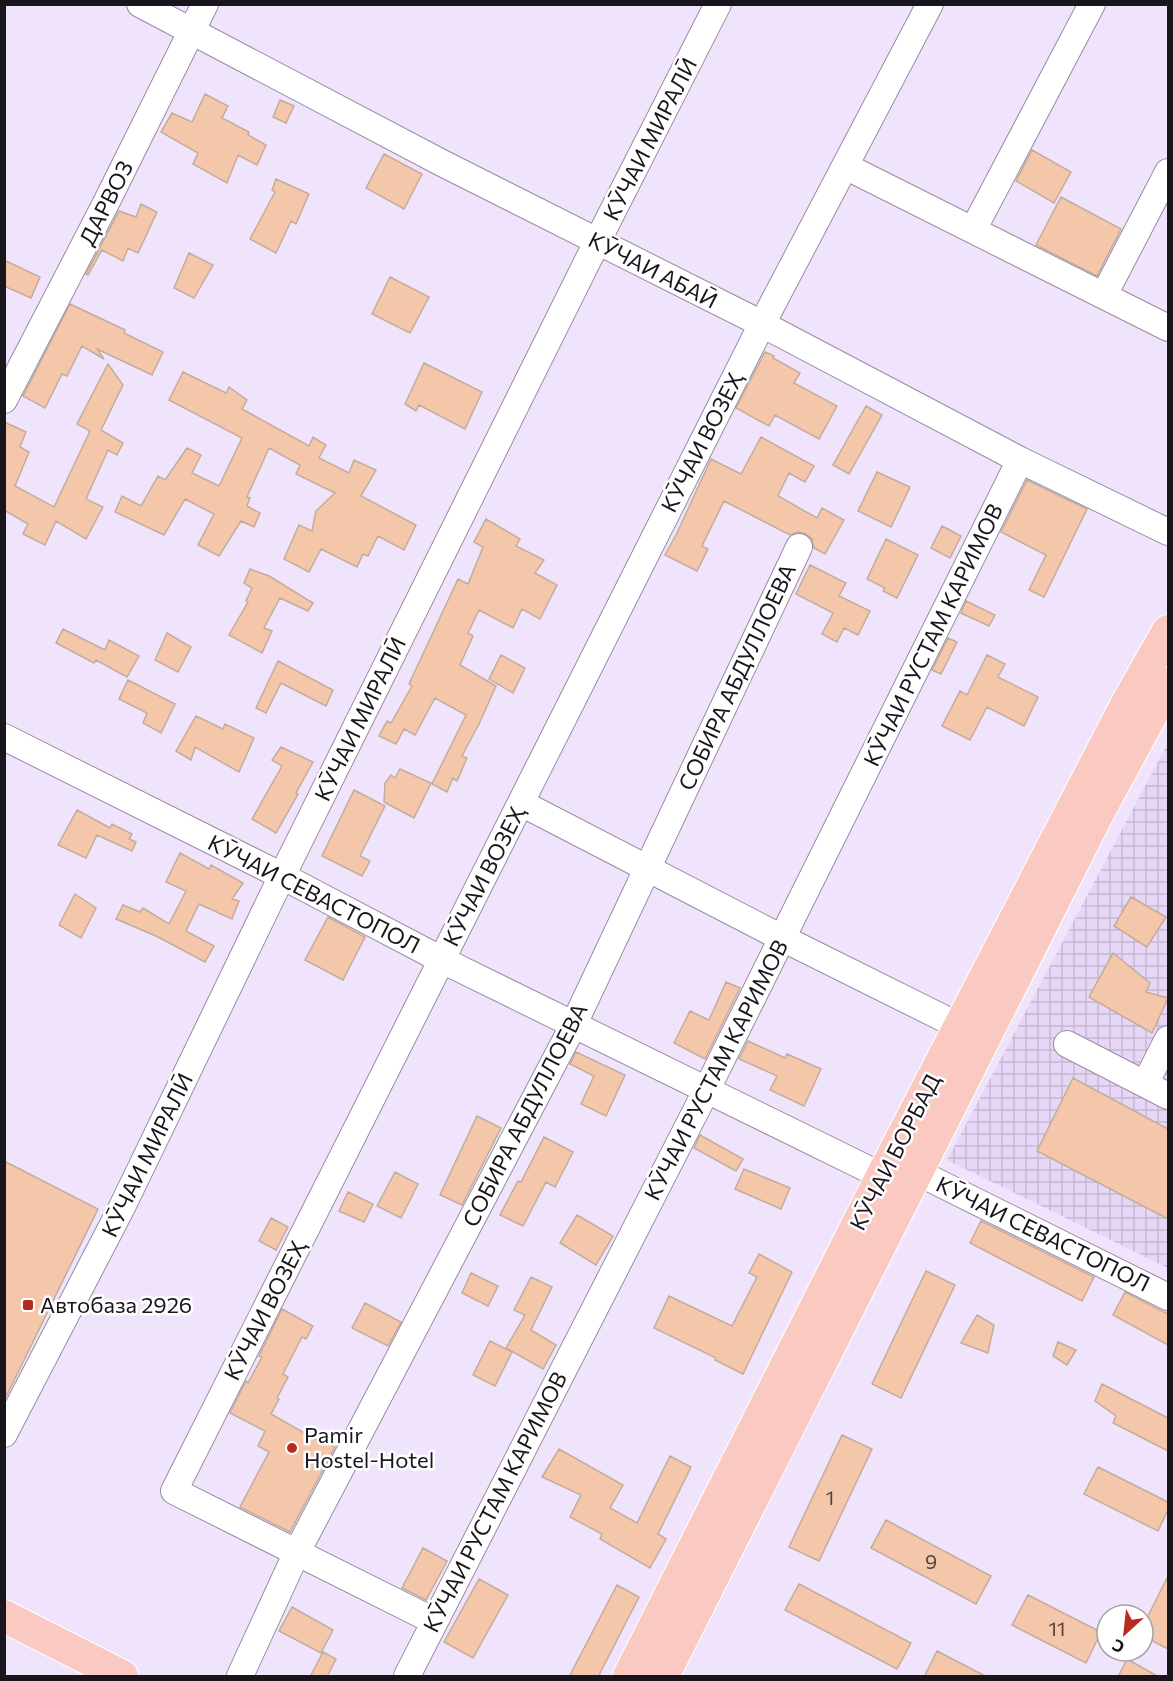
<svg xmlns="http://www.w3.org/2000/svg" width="1173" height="1681" viewBox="0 0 1173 1681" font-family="Commissioner,sans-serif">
<defs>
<pattern id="industrial-grid" width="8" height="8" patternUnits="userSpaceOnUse" patternTransform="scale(1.5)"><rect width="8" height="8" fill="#e7d7f6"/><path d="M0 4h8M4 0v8" fill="none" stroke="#c6b8d2"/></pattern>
</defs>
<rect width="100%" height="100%" fill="#f0e4fc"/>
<path fill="url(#industrial-grid)" d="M1168 743V1268L947 1160Z"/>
<path fill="#f4c7aa" stroke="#c4ac9c" stroke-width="1.5" d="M205 94 228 106 222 118 249 132 248 135 266 145 257 165 238 155 227 183 193 164 198 153 161 132 172 113 192 122Z
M280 100 294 106 286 123 273 117Z
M1032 150 1071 172 1054 203 1016 181Z
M384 154 422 174 404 209 366 188Z
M276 179 309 194 296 224 291 221 276 253 250 239 275 192 272 190Z
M1061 197 1121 229 1097 276 1036 245Z
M141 204 157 212 138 253 128 248 123 261 102 250 88 275 86 274 119 211 136 217Z
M189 253 213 265 194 298 174 288Z
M4 260 40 277 31 298 4 286Z
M390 277 429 297 410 333 372 314Z
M70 304 125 330 124 333 163 352 152 375 97 349 104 359 82 346 67 376 62 374 45 408 23 396Z
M765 352 774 356 773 358 800 373 794 383 837 406 819 439 775 415 769 426 736 408Z
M424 363 482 392 465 429 419 405 416 411 405 404Z
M108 364 123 385 101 430 123 443 117 455 108 450 86 499 103 507 86 539 56 521 45 545 23 534 28 524 4 510V422L26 432 20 447 29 452 15 486 54 507 90 431 77 424Z
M183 372 226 393 229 387 247 400 242 409 309 446 313 437 326 445 319 458 349 473 354 460 376 470 361 496 416 525 404 550 378 536 368 556 363 554 357 567 321 549 309 572 284 559 299 525 312 531 316 511 335 493 296 474 300 465 269 448 247 497 250 498 247 506 260 513 254 527 241 521 219 556 198 545 214 514 185 499 164 535 115 512 122 496 141 506 158 476 165 480 187 448 201 455 192 473 219 486 242 438 169 400Z
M866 406 882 415 849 474 833 465Z
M761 437 814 466 805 482 789 473 778 496 817 518 822 508 844 520 825 554 814 548 812 539 806 534 798 532 790 535 724 501 702 546 708 549 697 571 665 555 677 533 711 459 741 474Z
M877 472 910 487 891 527 858 511Z
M1027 480 1087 509 1044 597 1029 590 1046 555 1001 532Z
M486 519 520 539 516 546 544 560 535 573 557 585 540 619 522 609 513 628 479 610 468 633 473 636 460 665 496 686 480 722 462 756 467 758 457 781 453 778 447 792 432 784 466 715 435 698 415 735 404 729 396 744 379 736 387 721 391 723 412 686 409 684 458 579 468 584 483 547 474 542Z
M942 526 961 536 950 558 931 548Z
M886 539 918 555 897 598 883 591 885 588 867 579Z
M810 565 846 583 839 596 870 611 858 635 844 628 837 642 822 634 833 613 796 594Z
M250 569 269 576 313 603 308 611 280 598 264 628 272 631 262 653 229 635 248 602 246 601 252 588 244 583Z
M966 601 995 615 989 626 961 613Z
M63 629 105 650 109 640 139 656 127 677 96 660 94 663 56 643Z
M167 633 191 647 178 672 155 660Z
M948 638 957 642 941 674 932 670Z
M501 655 525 668 513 693 489 679Z
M987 655 1005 664 998 677 1038 697 1024 726 987 707 970 740 942 726 960 691 967 695Z
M278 661 333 690 326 706 281 683 266 713 256 708Z
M128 680 175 704 161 733 143 723 147 713 119 699Z
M196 716 223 729 225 724 254 738 239 772 195 747 191 760 176 751Z
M281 747 313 762 296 793 298 794 276 833 252 819 282 766 272 760Z
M400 769 431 783 414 818 384 802 385 783 391 775 395 778Z
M354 790 385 806 360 856 370 861 362 876 322 856Z
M77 810 110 828 112 824 132 834 129 839 136 842 132 851 97 835 86 858 58 845Z
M180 853 209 869 211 865 243 883 232 899 239 901 232 919 199 904 186 931 214 946 205 962 156 936 116 919 123 905 140 912 143 908 169 924 186 891 166 882Z
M75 894 96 908 81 938 59 925Z
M1131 897 1166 917 1147 947 1114 926Z
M328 917 365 937 343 980 305 960Z
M1113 953 1150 983 1146 992 1168 998 1152 1033 1089 997Z
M726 982 740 988 705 1059 674 1043 690 1011 709 1020Z
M748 1041 785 1058 787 1054 821 1069 804 1106 770 1090 777 1076 739 1059Z
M576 1052 625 1075 606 1116 581 1104 594 1076 570 1064Z
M1073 1078 1168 1129V1219L1037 1151Z
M477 1116 501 1128 462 1205 440 1195Z
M700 1135 743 1159 736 1171 694 1148Z
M544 1137 573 1152 555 1187 546 1182 523 1226 500 1215 518 1181 521 1182Z
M4 1161 98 1209 4 1401Z
M744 1169 790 1188 781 1209 735 1189Z
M395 1172 418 1184 401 1218 377 1206Z
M348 1192 373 1204 364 1222 339 1211Z
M577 1215 613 1236 596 1265 560 1243Z
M271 1218 288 1227 276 1250 259 1241Z
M981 1221 1094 1277 1082 1301 970 1243Z
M759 1254 792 1272 743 1374 715 1360 716 1358 654 1328 669 1296 732 1326 757 1277 749 1273Z
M926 1271 955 1285 901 1398 872 1384Z
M471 1273 498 1286 488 1306 462 1293Z
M531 1277 552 1287 531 1330 556 1345 543 1369 506 1348 525 1315 514 1310Z
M1125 1292 1168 1314V1345L1113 1315Z
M365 1303 401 1322 388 1346 352 1328Z
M282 1309 313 1326 306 1339 302 1337 283 1374 288 1377 277 1398 279 1399 271 1414 320 1442 321 1439 335 1447 290 1532 240 1507 269 1452 258 1446 265 1431 230 1413 246 1381 248 1383 262 1357 259 1356Z
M977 1315 994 1325 988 1353 961 1343Z
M490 1341 512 1352 495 1386 473 1375Z
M1058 1342 1076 1350 1067 1365 1053 1356Z
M1102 1384 1168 1418V1451L1113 1423 1116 1416 1095 1401Z
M842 1435 872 1449 819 1561 789 1547Z
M559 1449 623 1485 610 1508 637 1523 670 1456 691 1467 658 1534 666 1539 650 1568 600 1539 602 1534 570 1517 581 1495 542 1477Z
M1098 1467 1168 1502V1510L1158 1531 1084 1494Z
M886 1520 991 1576 976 1604 871 1548Z
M423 1548 447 1561 426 1600 402 1588Z
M1168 1576V1649L1143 1636V1626Z
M479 1579 508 1595 473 1658 444 1642Z
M799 1584 911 1643 897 1669 785 1610Z
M617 1585 639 1597 598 1677H569Z
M1028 1595 1101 1632 1086 1663 1012 1625Z
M292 1607 333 1630 321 1653 279 1631Z
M937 1651 987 1677H924Z
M323 1652 336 1659 327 1677H310Z
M1127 1659 1159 1677H1118Z"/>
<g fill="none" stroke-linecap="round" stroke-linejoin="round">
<defs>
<path id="minor" d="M140 4 442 163 762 324 1020 460 1168 532
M845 166 1168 328
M973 230 1092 4
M1104 295 1168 172
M4 400 106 203 205 4
M4 737 282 876 442 960 882 1176
M521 803 782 938 959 1026
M1067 1044 1168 1096
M1145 1084 1168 1039
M917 1172 1168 1297
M4 1434 122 1207 282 876 597 242 718 4
M434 1621 174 1491 762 324 930 4
M240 1676 297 1552 573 1026 799 547
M407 1676 706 1091 1020 460"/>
<path id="major" d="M4 1616 122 1676
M629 1676 882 1176 1126 705 1168 631
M663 1676 1098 813 1168 684"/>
</defs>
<use href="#minor" stroke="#988ca3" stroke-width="28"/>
<use href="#major" stroke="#fff" stroke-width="34"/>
<use href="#minor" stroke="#fff" stroke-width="26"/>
<use href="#major" stroke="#facac2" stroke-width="32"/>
</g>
<g fill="#b82b1c" stroke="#fff" stroke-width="2">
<rect x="22" y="1299" width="12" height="12" rx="3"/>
<circle cx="292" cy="1448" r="6"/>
</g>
<g text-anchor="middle" stroke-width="5" stroke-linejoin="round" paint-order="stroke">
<g font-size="20" fill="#504240">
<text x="830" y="1505">1</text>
<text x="931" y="1569">9</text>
<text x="1057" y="1636">11</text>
</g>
<g font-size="22" fill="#19151d" stroke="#fff">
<text transform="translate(650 139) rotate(-63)" y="8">КӮЧАИ МИРАЛӢ</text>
<text transform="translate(106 203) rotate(-63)" y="8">ДАРВОЗ</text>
<text transform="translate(653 270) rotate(27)" y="8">КӮЧАИ АБАӢ</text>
<text transform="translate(702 442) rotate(-63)" y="8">КӮЧАИ ВОЗЕҲ</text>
<text transform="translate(933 635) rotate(-64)" y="8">КӮЧАИ РУСТАМ КАРИМОВ</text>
<text transform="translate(737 677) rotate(-65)" y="8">СОБИРА АБДУЛЛОЕВА</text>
<text transform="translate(360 719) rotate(-64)" y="8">КӮЧАИ МИРАЛӢ</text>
<text transform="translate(484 876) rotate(-63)" y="8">КӮЧАИ ВОЗЕҲ</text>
<text transform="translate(314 894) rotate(27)" y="8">КӮЧАИ СЕВАСТОПОЛ</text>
<text transform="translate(716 1070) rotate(-63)" y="8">КӮЧАИ РУСТАМ КАРИМОВ</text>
<text transform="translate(525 1115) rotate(-63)" y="8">СОБИРА АБДУЛЛОЕВА</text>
<text transform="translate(895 1152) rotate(-63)" y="8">КӮЧАИ БОРБАД</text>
<text transform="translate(147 1155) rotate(-64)" y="8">КӮЧАИ МИРАЛӢ</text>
<text transform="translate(1043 1234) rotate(26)" y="8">КӮЧАИ СЕВАСТОПОЛ</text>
<text transform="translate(265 1310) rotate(-63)" y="8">КӮЧАИ ВОЗЕҲ</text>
<text transform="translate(495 1502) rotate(-63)" y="8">КӮЧАИ РУСТАМ КАРИМОВ</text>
</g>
<g font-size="22" fill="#19151d" stroke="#fff" text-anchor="start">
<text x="40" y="1313">Автобаза 2926</text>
<text x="304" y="1443">Pamir<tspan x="304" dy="25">Hostel-Hotel</tspan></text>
</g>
</g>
<rect width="1173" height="1681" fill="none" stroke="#19151d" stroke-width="12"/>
<g transform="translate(1125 1633) rotate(207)"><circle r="28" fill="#ffffff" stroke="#a3a1a5" stroke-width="1.5"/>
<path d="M0-4.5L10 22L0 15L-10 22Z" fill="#b82b1c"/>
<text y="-9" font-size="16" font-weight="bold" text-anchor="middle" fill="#19151d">С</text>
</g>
</svg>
